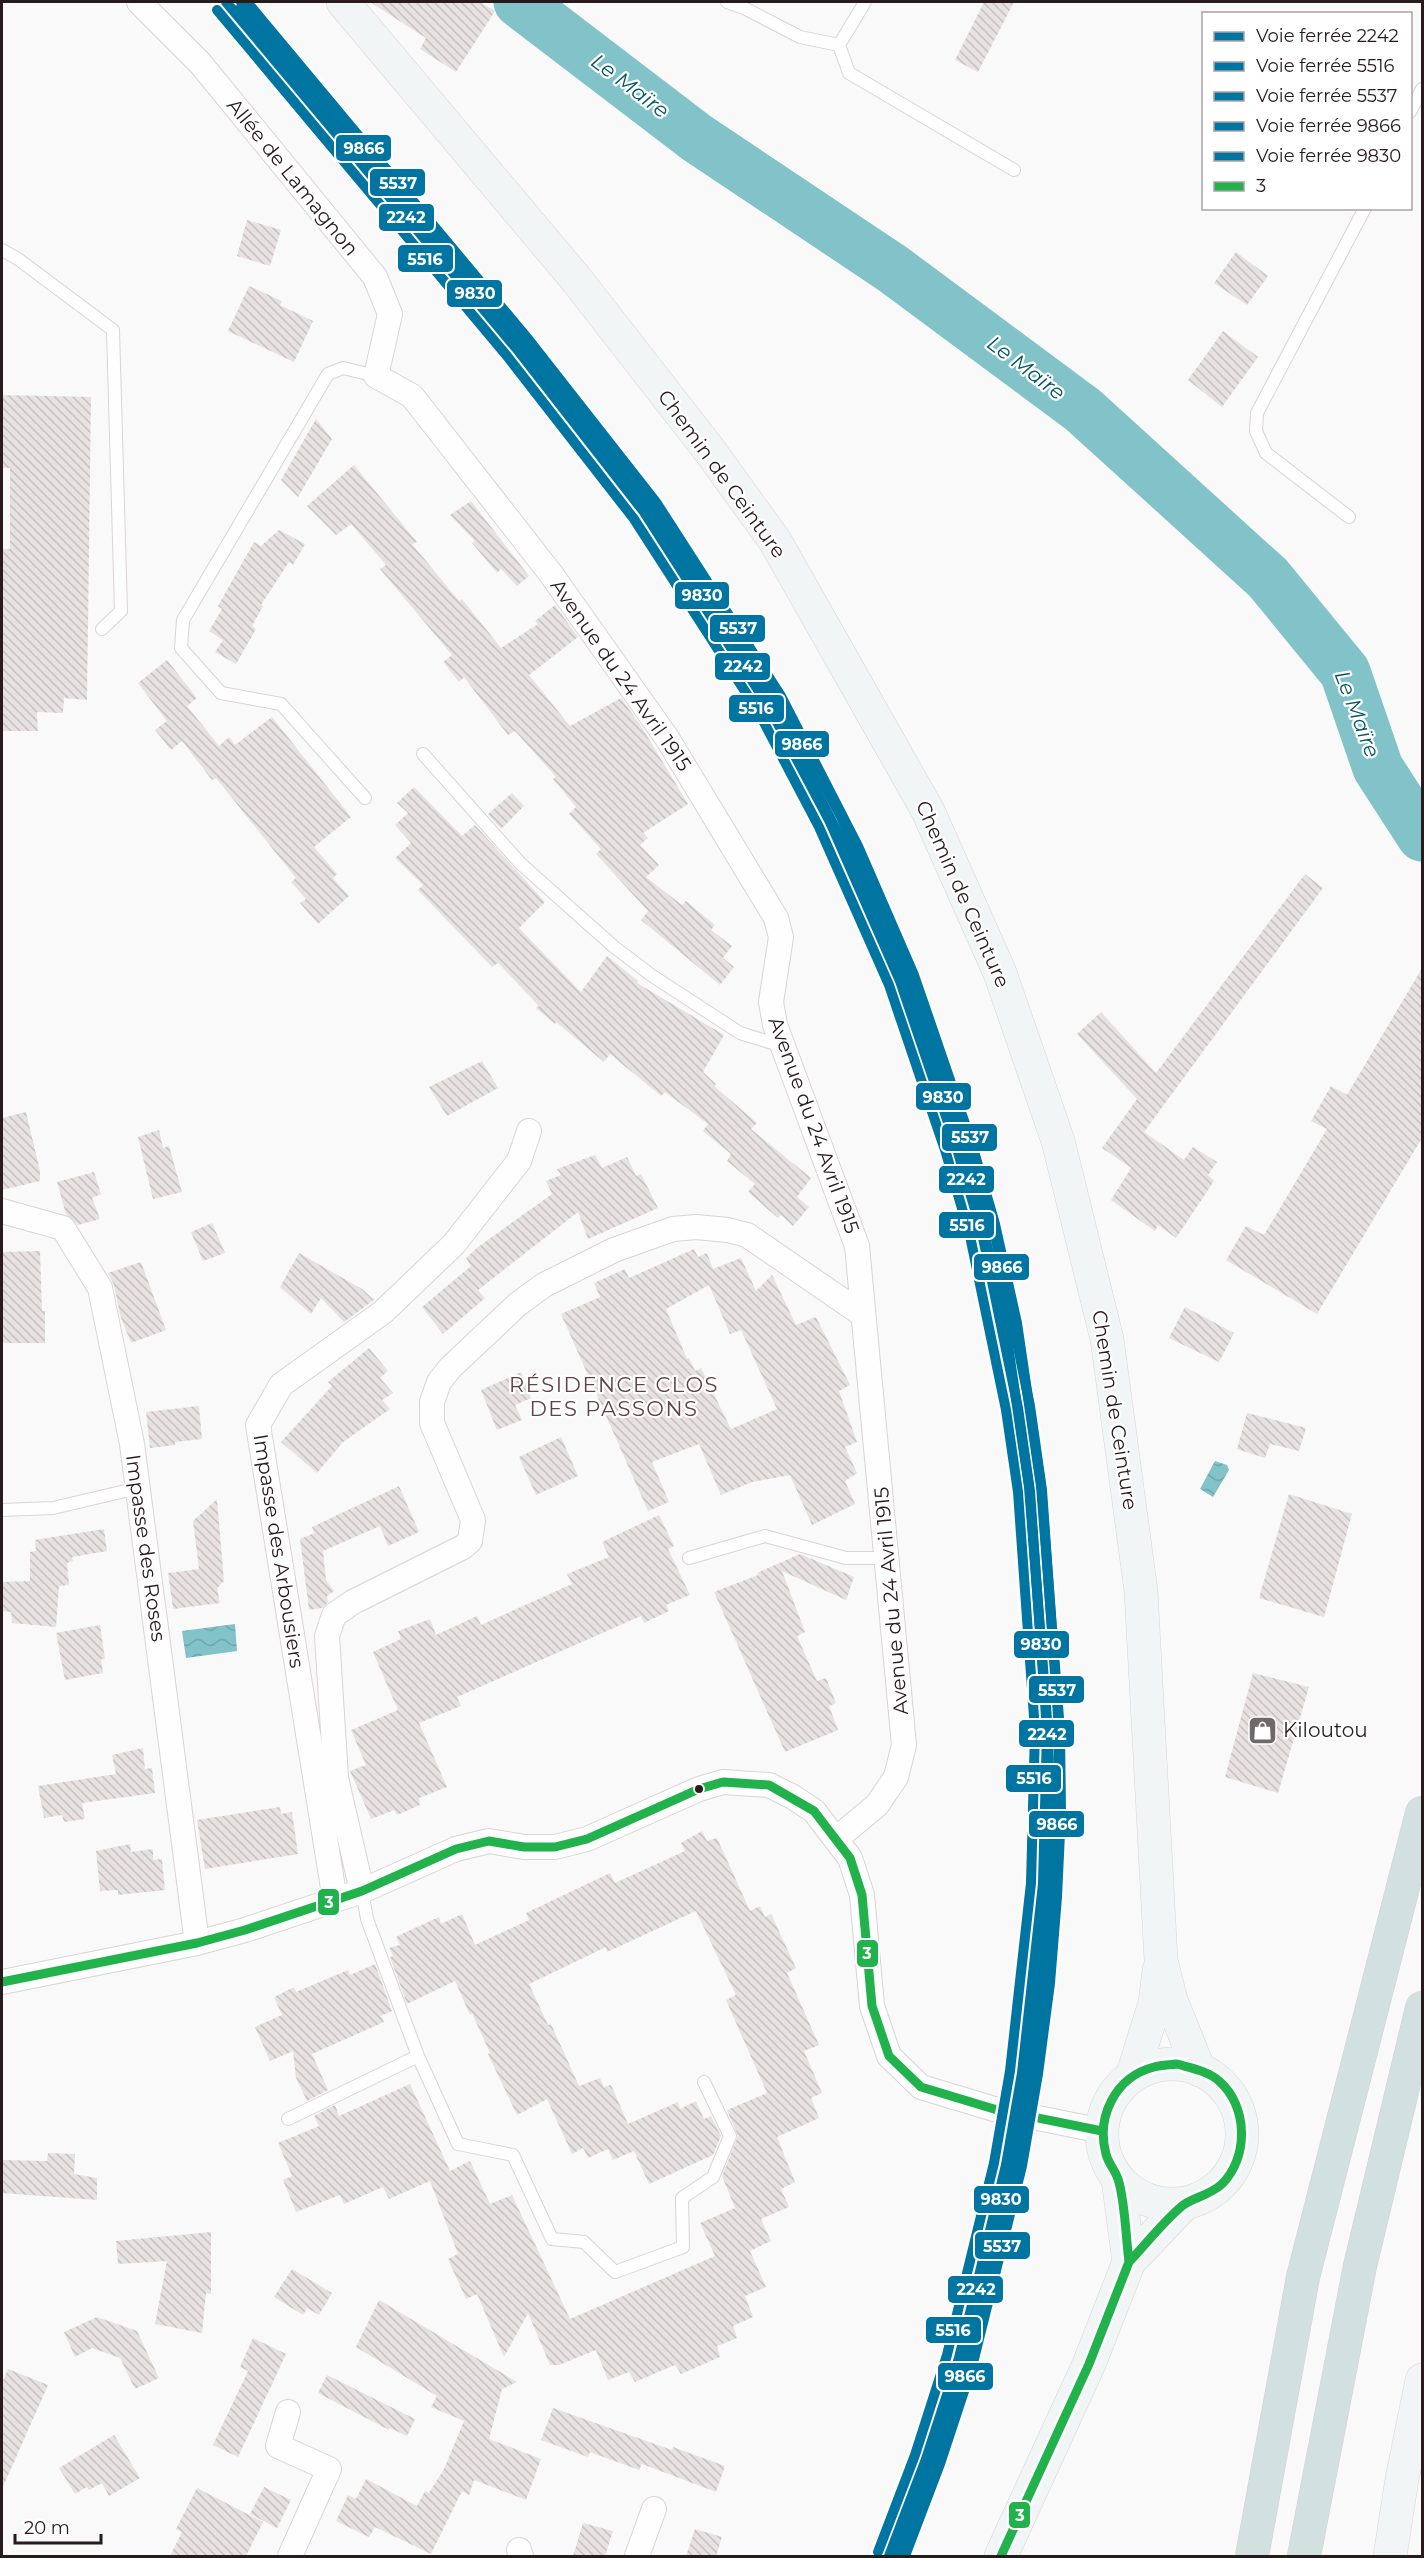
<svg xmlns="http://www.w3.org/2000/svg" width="1424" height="2558" viewBox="0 0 1424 2558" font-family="Montserrat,sans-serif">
<defs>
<pattern id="water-waves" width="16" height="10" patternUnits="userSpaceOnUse" patternTransform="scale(1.5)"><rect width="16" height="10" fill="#82c2c9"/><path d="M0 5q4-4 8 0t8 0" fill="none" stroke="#70a6ac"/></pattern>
<pattern id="building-back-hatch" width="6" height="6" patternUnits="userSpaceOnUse" patternTransform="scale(1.5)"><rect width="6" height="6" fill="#e8e1e2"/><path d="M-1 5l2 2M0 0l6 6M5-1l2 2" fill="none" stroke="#c7c0c1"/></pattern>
</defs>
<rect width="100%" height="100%" fill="#f9f9f9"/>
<path fill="url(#water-waves)" d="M1215 1461 1227 1465 1229 1470 1213 1497 1200 1489Z
M235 1624 237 1651 186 1658 182 1631Z"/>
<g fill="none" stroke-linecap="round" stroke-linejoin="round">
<path stroke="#82c2c9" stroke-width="51" d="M519 2 697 138 893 269 1083 410 1268 578 1345 672 1378 768 1422 836"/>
</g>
<path fill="url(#building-back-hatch)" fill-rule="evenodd" d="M370 2H480L495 11 456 72 420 49 426 38Z
M984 2H1014L978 72 955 60Z
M247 220 281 230 270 266 237 256Z
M1236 252 1268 276 1247 305 1214 283Z
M249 286 282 301 280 305 313 321 294 362 228 331Z
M1223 331 1258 357 1222 407 1188 380Z
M2 395 91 397 87 700 64 698 63 713 37 712 38 731H2V549H10V468H2Z
M316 419 332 439 298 497 281 480Z
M354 465 417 542 412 544 459 601 462 599 501 648 538 624 535 621 555 605 560 612 578 637 529 675 570 726 621 698 641 726 688 804 643 833 648 838 640 845 659 865 646 877 682 905 686 901 715 925 711 930 732 946 723 958 734 967 720 985 641 920 648 911 596 854 601 849 569 814 576 807 553 779 556 777 515 731 508 735 464 677 459 682 443 662 452 655 380 569 386 565 351 524 336 535 307 506Z
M471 501 529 576 517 586 501 569 497 573 472 543 475 541 450 515Z
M279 530 305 544 293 565 289 562 261 605 263 606 252 626 256 629 236 664 215 652 223 640 209 631 222 609 218 606 254 542 261 546Z
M167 660 197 698 187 706 219 746 229 737 235 745 272 717 351 817 314 847 337 874 333 878 349 896 318 924 300 903 306 899 291 882 296 878 216 778 212 780 182 741 171 750 155 730 167 721 138 683Z
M414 787 462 836 475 825 545 902 519 928 581 992 607 956 638 981 637 983 724 1035 703 1072 716 1084 714 1086 757 1123 751 1129 811 1178 797 1197 809 1207 793 1226 781 1215 778 1218 748 1192 755 1184 727 1161 731 1154 703 1131 708 1124 665 1092 661 1096 610 1054 604 1062 556 1022 555 1024 536 1008 539 1006 498 963 492 967 418 890 423 885 395 858 411 843 395 825 408 813 397 803Z
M512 793 524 806 501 829 488 814Z
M1305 874 1323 888 1144 1132 1184 1160 1193 1147 1217 1162 1208 1175 1214 1181 1176 1238 1158 1225 1155 1231 1111 1200 1131 1168 1102 1148 1137 1099 1077 1034 1101 1012 1156 1073Z
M1422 968V1138L1317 1314 1226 1260 1246 1226 1264 1235 1327 1129 1311 1121 1331 1086 1347 1095Z
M482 1061 498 1088 447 1116 429 1087Z
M26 1112 40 1171V1181L2 1190V1118Z
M159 1130 163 1148 169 1146 182 1192 153 1199 138 1137Z
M595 1155 602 1168 627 1157 636 1176 641 1174 658 1208 588 1239 578 1212 478 1290 485 1298 443 1334 422 1307 471 1266 466 1258 478 1247 552 1194 546 1181 561 1175 557 1169Z
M94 1172 101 1194 92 1198 100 1219 78 1225 66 1214 57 1182Z
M212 1223 225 1253 203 1261 191 1232Z
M694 1249 698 1257 707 1253 713 1269 741 1258 756 1291 772 1275 796 1325 816 1317 850 1385 839 1391 857 1442 845 1447 857 1473 845 1481 855 1504 812 1525 790 1475 752 1482 721 1495 699 1444 652 1462 669 1502 648 1511 561 1314 600 1297 594 1283 625 1269 629 1278ZM709 1285 730 1334 741 1330 777 1409 731 1429 701 1368 695 1371 689 1358 687 1359 666 1309Z
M40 1251 42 1311H45V1343H2V1252Z
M299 1253 362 1289 374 1300 344 1322 321 1298 311 1314 280 1287Z
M141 1262 166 1330 131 1343 120 1315 114 1285 108 1273Z
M1185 1307 1234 1333 1219 1362 1169 1338Z
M369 1348 388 1371 380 1378 393 1393 382 1400 390 1409 343 1442 317 1473 281 1442 332 1386 328 1382Z
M521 1372 531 1398 515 1405 522 1420 497 1430 481 1390Z
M199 1406 202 1439 175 1442V1445L150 1448 146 1412Z
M1247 1413 1306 1428 1299 1451 1270 1444 1265 1458 1237 1449Z
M561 1437 578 1476 536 1495 519 1457Z
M399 1486 419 1532 388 1546 380 1526 323 1551 326 1580 334 1591 327 1596 328 1602 322 1608 309 1610 300 1539 314 1533 312 1527Z
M1289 1494 1352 1514 1324 1617 1259 1598Z
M217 1499 224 1581 217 1588 220 1603 173 1609 168 1573 199 1569 193 1521Z
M659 1515 674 1546 668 1549 690 1595 666 1605 669 1611 644 1623 641 1616 457 1697 461 1706 419 1723 447 1787 419 1798 420 1805 397 1815 394 1810 371 1819 350 1771 366 1765 351 1730 398 1710 373 1652 401 1639 398 1631 430 1619 436 1635 477 1616 481 1625 572 1584 567 1574 609 1557 602 1542Z
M104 1529 107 1551 72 1557 73 1561 67 1563 69 1585 59 1586 56 1627 12 1623 11 1612 2 1611V1582L30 1581V1552L36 1551 35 1540Z
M800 1554 854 1577 846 1600 782 1571 805 1632 797 1636 817 1681 826 1678 836 1703 829 1706 838 1730 785 1752 714 1592 758 1575 757 1573Z
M100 1625 105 1659H101L103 1673 65 1680 56 1633Z
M1253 1673 1309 1687 1278 1793 1225 1777Z
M143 1748 145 1769 152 1768 155 1793 82 1803 85 1819 64 1822 62 1815 44 1818 38 1786 116 1774 112 1755Z
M280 1807 281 1814 292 1812 298 1854 205 1869 197 1820Z
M702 1831 707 1841 717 1838 750 1911 760 1906 765 1917 771 1914 796 1968 787 1973 819 2045 804 2051 822 2093 811 2098 819 2118 777 2137 795 2182 781 2189 789 2207 761 2219 771 2241 750 2251 766 2287 745 2296 753 2317 733 2326 737 2338 717 2346 720 2357 681 2374 675 2365 635 2382 629 2372 608 2380 596 2350 559 2365H550L528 2313 504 2357 477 2294 466 2299 448 2259 458 2254 430 2181 389 2199 383 2187 344 2204 340 2195 296 2212 283 2180 292 2176 278 2143 319 2126 314 2116 335 2105 339 2116 410 2084 450 2171 470 2161 490 2204 512 2195 570 2319 715 2256 700 2223 735 2208 722 2176 738 2136 727 2110 767 2093 726 2000 736 1995 696 1911 607 1952 606 1947 529 1984 548 2025 551 2024 579 2086 600 2078 604 2087 611 2085 628 2124 678 2102 680 2109 696 2101 704 2119 711 2116 721 2136 713 2155 649 2184 634 2151 613 2160 608 2149 588 2158 583 2148 572 2154 547 2099 517 2115 488 2054 490 2053 472 2013 470 2015 455 1981 407 2004 390 1957 393 1956 389 1948 400 1945 396 1937 406 1932 439 1917 441 1924 462 1914 475 1945 529 1920 526 1913 610 1873 615 1883 685 1851 681 1843Z
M130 1844 131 1852 153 1849V1860L162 1859 165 1890 118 1895V1890L100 1891 96 1851Z
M375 1964 392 2011 381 2016 384 2022 312 2054 328 2090 307 2101 296 2078 293 2051 270 2061 255 2027 282 2015 274 1997 294 1987 296 1992 348 1970 350 1975Z
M48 2153 75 2154 74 2174 97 2178V2200L2 2193V2160L47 2161Z
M211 2232V2294L206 2293 202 2333 155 2324 167 2261 118 2264 116 2241Z
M292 2269 332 2293 319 2315 307 2308 303 2315 274 2297Z
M379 2300 517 2382 502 2389 489 2439 541 2459 526 2500 474 2480 469 2495 462 2491 431 2554 375 2527 369 2537 336 2521 348 2495 356 2499 366 2479 417 2506 425 2491 429 2493 444 2469 464 2421 431 2407 437 2396 356 2347Z
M97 2317 137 2331 159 2378 135 2389 120 2358 92 2348 75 2357 64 2332Z
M253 2338 286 2354 238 2457 213 2445 248 2371 240 2367Z
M8 2369 48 2385 2 2489V2383Z
M327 2375 415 2419 407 2436 390 2428 389 2430 318 2393Z
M553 2408 672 2450 673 2447 725 2466 716 2492 642 2464 639 2470 590 2452 588 2457 541 2440Z
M114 2435 140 2478 109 2496 102 2483 89 2490 87 2487 75 2494 59 2468Z
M264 2487 291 2500 277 2528 250 2514Z
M197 2488 263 2522 246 2556H170L182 2532 176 2529Z
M583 2523 613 2531 605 2556H573Z
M695 2529 722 2537 716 2556H686Z"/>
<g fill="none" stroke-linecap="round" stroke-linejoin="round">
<defs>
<path id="service" d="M727 2 744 8 800 37 839 45
M865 2 839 45 849 73 1014 170
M1410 112 1422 89
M2 250 18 259 113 330 121 611 102 629
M1349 517 1266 453 1256 431 1257 413 1365 208
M423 754 521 864 613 946 651 975 740 1033 782 1046
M365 798 281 704 221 693 181 648 183 620 328 374 343 368 376 376
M2 1510 53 1508 138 1488
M689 1558 765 1536 846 1558H887
M362 1891 367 1919 418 2056 458 2144 513 2155 552 2239 584 2242 615 2272 683 2247 682 2198 713 2177 730 2136 704 2082
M288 2119 418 2056"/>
<path id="minor" d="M139 2 200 63 375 277 390 314 376 376 412 396 551 574 667 738 776 918 781 937 771 1002 775 1025 857 1246 904 1745 896 1777 877 1805 836 1839
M2 1211 63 1228 100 1288 132 1444 197 1943
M362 1891 336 1778 327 1636 334 1615 353 1602 463 1547 470 1541 473 1520 432 1423V1402L439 1382 450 1368 518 1304 544 1285 614 1250 673 1229 696 1227 728 1230 747 1235 862 1314
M335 1900 258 1425 281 1385 383 1312 454 1244 519 1161 529 1131
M2 1982 197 1943 245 1930 362 1891 456 1849 489 1841 524 1847H555L587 1839 699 1789 723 1782 769 1785 793 1797 814 1811 850 1858 862 1895 872 2006 889 2056 921 2087 994 2109 1102 2131
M288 2412 278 2446 329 2469 290 2556
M519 2550 521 2556
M637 2556 654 2509"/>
<path id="secondary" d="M343 2 576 279 710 451 775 541 928 811 1000 973 1058 1141 1107 1339 1141 1591 1161 1960 1171 2000 1199 2070
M1102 2134a70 70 0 1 1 140 0a70 70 0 1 1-140 0Z
M1132 2077 1155 2003 1159 1970
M1118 2179 1129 2262
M1001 2556 1089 2364 1129 2262 1184 2204
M1390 2556 1402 2479 1422 2380"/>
<path id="motorway" d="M1252 2556 1303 2277 1422 1813
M1304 2556 1360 2266 1422 2008"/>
</defs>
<use href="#service" stroke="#dbd3d5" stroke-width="14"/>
<use href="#minor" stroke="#dbd3d5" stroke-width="26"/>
<use href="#secondary" stroke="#dbd3d5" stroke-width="34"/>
<use href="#motorway" stroke="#d6d3d4" stroke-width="34"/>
<use href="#service" stroke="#fefefe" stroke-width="12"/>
<use href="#minor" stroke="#fefefe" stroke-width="24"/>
<use href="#secondary" stroke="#f1f5f5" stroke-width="33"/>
<use href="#motorway" stroke="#d2e0e0" stroke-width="33"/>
<defs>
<path id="bus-1" d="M2 1982 197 1943 245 1930 362 1891 456 1849 489 1841 524 1847H555L587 1839 699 1789 723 1782 769 1785 814 1811 850 1858 862 1895 872 2006 889 2056 921 2087 994 2109 1102 2131
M1177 2064C1191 2068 1208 2071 1219 2081 1248 2106 1249 2157 1222 2184 1209 2196 1193 2197 1182 2206 1163 2222 1146 2244 1129 2262 1126 2239 1125 2200 1118 2179 1115 2170 1108 2163 1106 2154 1096 2117 1115 2077 1154 2067 1161 2065 1170 2065 1177 2064Z
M1089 2364 1002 2554 1001 2556Z
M1089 2364 1129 2262"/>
</defs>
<use href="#bus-1" stroke="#fff" stroke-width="14"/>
<use href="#bus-1" stroke="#22b24c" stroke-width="9"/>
<defs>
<path id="rail-1" d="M226 2 516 348 644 512 769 707 830 822 900 981 957 1149 982 1233 1018 1408 1030 1491 1047 1731 1043 1884 1022 2073 1006 2165 959 2358 926 2459 889 2556"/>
<path id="rail-2" d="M217 10 507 356 634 519 759 713 819 827 889 985 946 1153 970 1236 1006 1410 1018 1492 1035 1731 1031 1883 1010 2071 994 2163 947 2355 915 2455 878 2552"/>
<path id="rail-3" d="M247 2 529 340 656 502 781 696 858 846 914 975 971 1141 995 1224 1017 1323 1041 1486 1060 1731 1061 1812 1057 1897 1050 1983 1038 2074 1022 2166 972 2367 940 2464 905 2556"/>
<path id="rail-4" d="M241 2 525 340 653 505 779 701 841 817 911 976 968 1145 994 1230 1030 1406 1042 1490 1059 1730 1055 1885 1034 2075 1018 2168 970 2362 937 2463 902 2556"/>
<path id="rail-5" d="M238 10 520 348 646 509 771 702 847 851 903 979 960 1145 983 1227 1005 1325 1029 1487 1048 1732 1049 1812 1045 1896 1038 1982 1026 2072 1010 2164 960 2364 929 2460 894 2552"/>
</defs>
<use href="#rail-1" stroke="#fff" stroke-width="15"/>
<use href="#rail-2" stroke="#fff" stroke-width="15"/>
<use href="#rail-3" stroke="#fff" stroke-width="15"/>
<use href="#rail-4" stroke="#fff" stroke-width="15"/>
<use href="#rail-5" stroke="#fff" stroke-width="15"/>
<use href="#rail-1" stroke="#0075a1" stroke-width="10"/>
<use href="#rail-2" stroke="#0075a1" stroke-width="10"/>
<use href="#rail-3" stroke="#0075a1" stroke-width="10"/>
<use href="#rail-4" stroke="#0075a1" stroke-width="10"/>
<use href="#rail-5" stroke="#0075a1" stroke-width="10"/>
</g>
<defs>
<symbol id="shop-square" viewBox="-11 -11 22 22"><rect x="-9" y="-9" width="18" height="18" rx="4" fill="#71686a" stroke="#fff"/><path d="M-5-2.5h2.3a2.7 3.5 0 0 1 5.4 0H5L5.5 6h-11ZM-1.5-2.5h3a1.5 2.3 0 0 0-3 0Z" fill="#fff"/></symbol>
</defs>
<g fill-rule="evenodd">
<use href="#shop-square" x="1246" y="1714" width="33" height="33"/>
</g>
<circle fill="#281a1d" stroke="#fff" stroke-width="2" cx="699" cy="1789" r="5"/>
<g text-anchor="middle" stroke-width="4.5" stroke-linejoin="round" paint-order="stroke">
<g font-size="20" fill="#281a1d" stroke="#fff">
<text transform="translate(293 177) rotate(51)" y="7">Allée de Lamagnon</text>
<text transform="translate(722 474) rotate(54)" y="7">Chemin de Ceinture</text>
<text transform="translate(621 675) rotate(55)" y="7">Avenue du 24 Avril 1915</text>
<text transform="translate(963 894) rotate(66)" y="7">Chemin de Ceinture</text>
<text transform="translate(814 1125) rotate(70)" y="7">Avenue du 24 Avril 1915</text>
<text transform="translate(1115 1410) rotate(81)" y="7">Chemin de Ceinture</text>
<text transform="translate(146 1548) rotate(82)" y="7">Impasse des Roses</text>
<text transform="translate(279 1551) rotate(81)" y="7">Impasse des Arbousiers</text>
<text transform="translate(891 1601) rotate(-95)" y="7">Avenue du 24 Avril 1915</text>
</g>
<g font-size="20" fill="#281a1d" stroke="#fff" text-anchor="start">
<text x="1283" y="1737">Kiloutou</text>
</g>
<g font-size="21" font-style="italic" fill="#065961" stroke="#fff">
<text transform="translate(630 86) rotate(37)" y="7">Le Maïre</text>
<text transform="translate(1026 368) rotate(37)" y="7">Le Maïre</text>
<text transform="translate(1357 714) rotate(69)" y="7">Le Maïre</text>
</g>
<g font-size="21" letter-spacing="1.5" fill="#624149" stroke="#fff">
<text x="614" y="1392">RÉSIDENCE CLOS<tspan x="614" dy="24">DES PASSONS</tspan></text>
</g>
</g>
<g stroke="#fff" stroke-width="2">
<rect x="335" y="134" width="57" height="28" rx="6" fill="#0075a1"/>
<rect x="369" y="168" width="57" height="29" rx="6" fill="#0075a1"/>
<rect x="378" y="203" width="57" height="29" rx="6" fill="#0075a1"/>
<rect x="397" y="244" width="57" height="29" rx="6" fill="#0075a1"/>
<rect x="446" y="279" width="57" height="29" rx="6" fill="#0075a1"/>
<rect x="674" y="581" width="56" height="29" rx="6" fill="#0075a1"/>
<rect x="709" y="614" width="57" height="29" rx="6" fill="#0075a1"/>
<rect x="714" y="652" width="57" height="29" rx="6" fill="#0075a1"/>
<rect x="728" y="694" width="57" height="29" rx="6" fill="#0075a1"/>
<rect x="774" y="730" width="56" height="28" rx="6" fill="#0075a1"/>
<rect x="915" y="1082" width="57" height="29" rx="6" fill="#0075a1"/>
<rect x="941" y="1123" width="57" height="29" rx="6" fill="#0075a1"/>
<rect x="938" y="1165" width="57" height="29" rx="6" fill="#0075a1"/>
<rect x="938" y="1211" width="57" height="28" rx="6" fill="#0075a1"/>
<rect x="973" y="1253" width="57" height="28" rx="6" fill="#0075a1"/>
<rect x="1013" y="1630" width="57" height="29" rx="6" fill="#0075a1"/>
<rect x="1028" y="1675" width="57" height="29" rx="6" fill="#0075a1"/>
<rect x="1018" y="1719" width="57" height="29" rx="6" fill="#0075a1"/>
<rect x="1005" y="1764" width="57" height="29" rx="6" fill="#0075a1"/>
<rect x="1028" y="1810" width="57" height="28" rx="6" fill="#0075a1"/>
<rect x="317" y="1888" width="23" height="28" rx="6" fill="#22b24c"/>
<rect x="856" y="1939" width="23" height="29" rx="6" fill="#22b24c"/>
<rect x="973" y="2185" width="57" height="29" rx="6" fill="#0075a1"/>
<rect x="974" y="2231" width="57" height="29" rx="6" fill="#0075a1"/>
<rect x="947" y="2275" width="57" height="29" rx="6" fill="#0075a1"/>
<rect x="925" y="2316" width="57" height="28" rx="6" fill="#0075a1"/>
<rect x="937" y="2362" width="57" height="29" rx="6" fill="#0075a1"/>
<rect x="1008" y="2501" width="23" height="28" rx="6" fill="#22b24c"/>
</g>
<g font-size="16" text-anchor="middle" font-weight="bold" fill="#fff">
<text x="364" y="154">9866</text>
<text x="398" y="189">5537</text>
<text x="406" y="223">2242</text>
<text x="425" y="265">5516</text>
<text x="475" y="299">9830</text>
<text x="702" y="601">9830</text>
<text x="738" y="634">5537</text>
<text x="743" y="672">2242</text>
<text x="756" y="714">5516</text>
<text x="802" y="750">9866</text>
<text x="943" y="1103">9830</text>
<text x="970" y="1143">5537</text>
<text x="966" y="1185">2242</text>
<text x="967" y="1231">5516</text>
<text x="1002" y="1273">9866</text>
<text x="1041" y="1650">9830</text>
<text x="1057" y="1696">5537</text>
<text x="1047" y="1740">2242</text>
<text x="1034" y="1784">5516</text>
<text x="1057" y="1830">9866</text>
<text x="329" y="1908">3</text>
<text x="867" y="1959">3</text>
<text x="1001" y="2205">9830</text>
<text x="1002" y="2252">5537</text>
<text x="976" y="2295">2242</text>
<text x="953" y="2336">5516</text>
<text x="965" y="2382">9866</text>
<text x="1020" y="2521">3</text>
</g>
<rect width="1424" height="2558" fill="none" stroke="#281a1d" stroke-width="6"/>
<rect x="1202" y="12" width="210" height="198" fill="#ffffff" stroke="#a9a3a5" stroke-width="1.5"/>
<rect x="1214" y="32" width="30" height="9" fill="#0075a1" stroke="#a9a3a5" stroke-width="1.5"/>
<text x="1256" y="42" font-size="18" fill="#281a1d">Voie ferrée 2242</text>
<rect x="1214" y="62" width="30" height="9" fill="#0075a1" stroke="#a9a3a5" stroke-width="1.5"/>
<text x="1256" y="72" font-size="18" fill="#281a1d">Voie ferrée 5516</text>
<rect x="1214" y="92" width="30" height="9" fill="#0075a1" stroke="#a9a3a5" stroke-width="1.5"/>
<text x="1256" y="102" font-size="18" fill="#281a1d">Voie ferrée 5537</text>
<rect x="1214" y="122" width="30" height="9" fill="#0075a1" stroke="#a9a3a5" stroke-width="1.5"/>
<text x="1256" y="132" font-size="18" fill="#281a1d">Voie ferrée 9866</text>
<rect x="1214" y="152" width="30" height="9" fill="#0075a1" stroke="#a9a3a5" stroke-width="1.5"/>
<text x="1256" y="162" font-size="18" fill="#281a1d">Voie ferrée 9830</text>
<rect x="1214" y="182" width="30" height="9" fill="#22b24c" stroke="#a9a3a5" stroke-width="1.5"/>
<text x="1256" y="192" font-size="18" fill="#281a1d">3</text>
<path d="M15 2534v9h86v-9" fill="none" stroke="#281a1d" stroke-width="3"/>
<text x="24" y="2534" font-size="18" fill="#281a1d" stroke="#ffffff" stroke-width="4.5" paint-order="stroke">20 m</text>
</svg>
